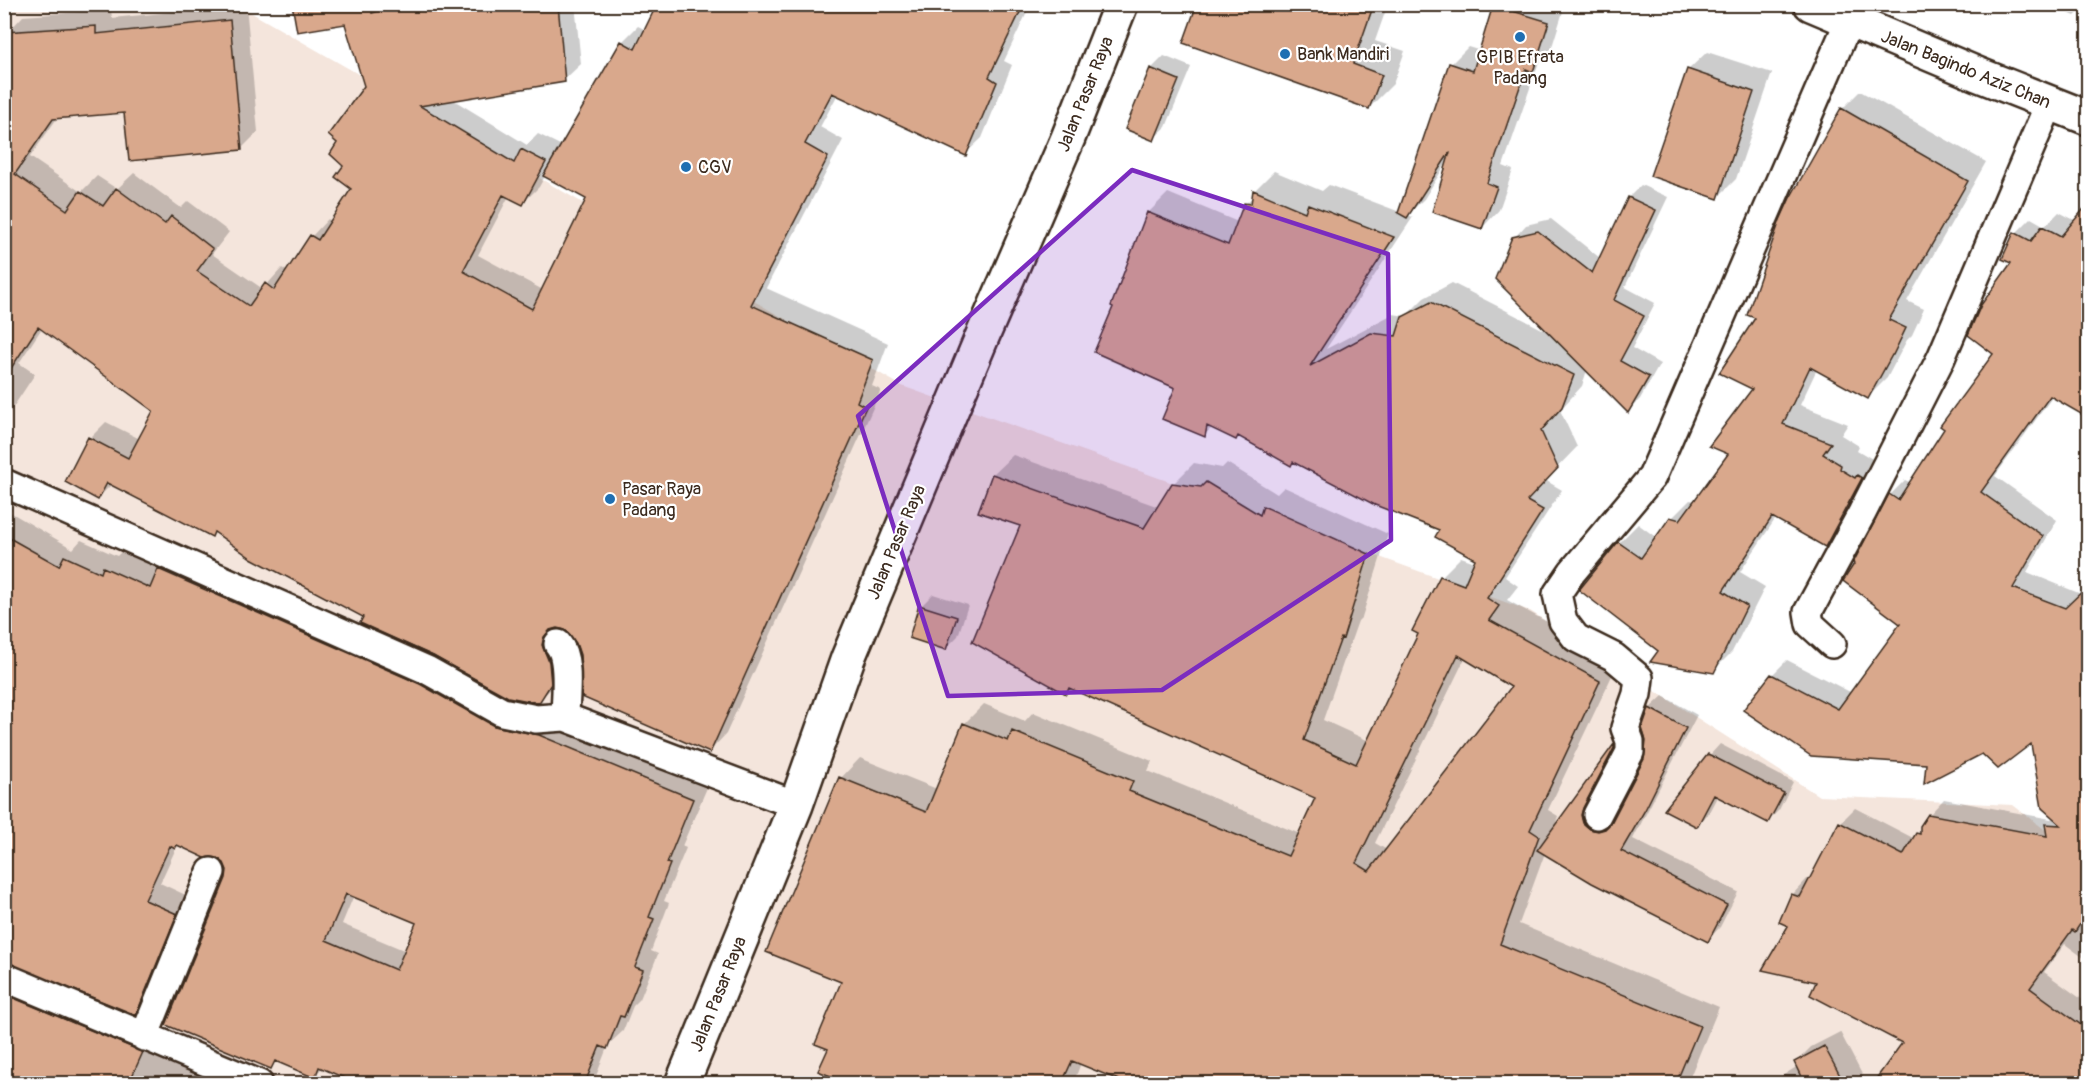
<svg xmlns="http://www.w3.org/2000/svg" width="2093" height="1088" viewBox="0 0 2093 1088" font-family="Pangolin,sans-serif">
<rect width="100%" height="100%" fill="#fff"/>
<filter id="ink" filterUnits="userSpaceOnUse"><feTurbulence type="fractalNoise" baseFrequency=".0167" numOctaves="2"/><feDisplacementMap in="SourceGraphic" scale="12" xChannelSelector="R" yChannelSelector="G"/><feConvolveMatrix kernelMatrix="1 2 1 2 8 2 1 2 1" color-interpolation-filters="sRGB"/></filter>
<g filter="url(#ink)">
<path fill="#f4e5dc" d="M5 5H238L902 386 1530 611 1819 796 2013 805 2088 863V1083L5 1084Z"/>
<path fill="#0003" fill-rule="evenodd" d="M361 4H575L581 64 564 80 452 99 527 145 538 134 562 146 622 42 638 26 646 30 659 4H1031L1004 61 1012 65 982 138 965 154 838 94 820 127 843 140 766 288 888 343 872 386 881 390 726 734 710 751 583 668 579 645 567 629 558 627 565 646 555 685 538 701 365 616 216 531 212 536 112 484 98 498 90 438 106 422 140 439 155 410 42 328 19 363 35 374 4 421V30L8 32 23 16 111 10 112 18 246 5 258 132 242 148 126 112 58 117 30 157 81 192 97 176 117 189 134 173 181 208 188 201 229 232 212 254 263 289 282 268 288 272 312 236 328 219 332 222 353 188 339 143 365 86ZM545 176 588 199 543 290 478 255 509 196 523 203 539 187Z
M1199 4H1388L1375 41 1405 51 1393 84 1369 108Z
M1496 4 1565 5 1550 53 1538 65 1503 166 1513 170 1499 210 1482 228 1447 162 1424 199 1407 215 1413 217 1326 349 1393 314 1406 316 1424 298 1452 283 1550 333 1514 238 1526 225 1551 219 1600 258 1629 197 1641 185 1668 197 1625 287 1655 303 1632 348 1660 364 1640 399 1628 411 1587 370 1582 386 1560 410 1577 447 1545 480 1562 490 1505 577 1518 586 1507 600 1619 661 1548 810 1558 816 1554 828 1615 745 1626 734 1603 817 1615 818 1646 759 1647 741 1643 728 1650 708 1663 696 1697 715 1633 839 1738 892 1720 927 1708 940 1545 853 1519 924 1719 1007 1687 1084H1130L1081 1063 1073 1084H852L820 1070 830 1049 843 982 768 951 841 778 860 758 937 789 964 724 984 704 1025 721 1033 712 1152 761 1148 771 1300 834 1317 797 1070 687 1066 692 1022 526 993 474 1013 455 1159 507 1173 484 1194 463 1222 468 1227 463 1277 494 1284 487 1388 534 1362 617 1358 621 1323 720 1369 741 1420 634 1441 577 1461 557 1475 562 1477 558 1441 530 1294 461 1291 464 1239 435 1213 427 1204 435 1177 387 1115 306 1148 213 1168 193 1238 222 1245 204 1254 196V191L1274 171 1322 191 1329 185 1400 212 1451 64 1468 47 1481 51ZM1465 658 1513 686 1387 850 1375 843Z
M2047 4H2087L2075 16Z
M1707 52 1772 73 1736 179 1717 198 1688 70Z
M1164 56 1191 67 1166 127 1153 139 1151 69Z
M1860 91 1986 162 1907 301 1924 309 1912 335 1907 340 1887 378 1868 397 1817 369 1800 405 1848 424 1841 435 1859 446 1857 450 1874 460 1844 527 1825 545 1776 518 1740 572 1765 587 1732 652 1713 671 1660 651 1619 543 1638 524 1657 538 1672 518 1690 500 1696 501 1731 453 1754 389 1758 317 1842 109Z
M2088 208V416L2053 396 1995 476 2057 520 2027 572 2081 594 2084 591 2088 593V961L2065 944 2044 972 2087 1003 2088 1002V1084H1875L1904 1043 1818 981 1790 925 1792 895 1807 879 1810 880 1840 823 1855 808 1915 839 1929 815 1944 799 2051 819 2054 817 2032 742 1927 762 1772 675 1787 660 1852 693 1903 623 1856 563 1890 495 1905 480 1911 483 1995 353 2013 263 2004 258 2016 233 2031 218 2045 226 2059 212 2076 221Z
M4 505 12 509 10 512 73 549 81 540 117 556 121 552 161 569 176 554 511 710 709 783 682 846 686 848 664 901 669 903 651 951 658 954 640 999 633 1006 623 1031 608 1045 593 1084H362L323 1067 314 1076 277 1060 271 1067 227 878 228 870 225 862 218 856 178 844 160 883 192 898 152 997 135 1013 4 960ZM354 895 418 922 406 951 342 924Z
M933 594 968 605 958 636 945 649 921 606Z
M1720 744 1793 782 1779 810 1768 821 1718 795 1708 814 1697 825 1666 810 1710 755Z
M4 962 7 970 231 1084H4Z
M1840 1032 1867 1084H1769L1798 1066 1796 1062 1811 1047Z"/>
<path fill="#d9a88c" stroke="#3b2a1e" stroke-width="1.5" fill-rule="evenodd" d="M292 4H371L372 13 405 4H558L565 82 420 106 514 163 521 149 546 162 523 205 503 195 463 271 532 309 586 199 543 176 621 41 635 49 657 4H1024L989 77 997 82 966 156 832 93 805 144 828 157 751 305 873 360 857 402 866 407 710 753 582 697 580 655 576 643 565 630 557 628 550 630 544 637 542 645 549 662 551 684 539 703 508 697 433 656 360 623 363 617 251 558 214 532 212 537 107 483 98 500 65 482 88 437 128 458 153 411 38 327 4 379V32L96 26V34L230 20 242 150 129 161 124 113 53 119 15 174 67 210 80 191 103 206 116 188 165 224 171 216 213 249 197 271 249 306 265 283 274 290 310 235 318 240 351 189 335 177 343 166 330 154 337 143 328 135 364 86 345 24 297 32Z
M1197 4H1374L1353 64 1382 75 1369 109 1183 43Z
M1493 5 1549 22 1533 72 1526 69 1487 183 1497 187 1482 229 1432 212 1450 152 1407 218 1398 213 1449 63 1473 71Z
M1150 68 1179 80 1154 141 1125 129Z
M1687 69 1754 92 1718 199 1650 176Z
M1841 108 1968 181 1889 320 1906 328 1893 355H1892L1868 399 1810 367 1783 424 1831 443 1823 454 1841 465 1840 469 1855 478 1857 475 1862 478 1825 547 1772 517 1723 591 1747 606 1714 673 1650 662 1658 651 1579 590 1618 542 1641 558 1670 517 1680 520 1728 454 1709 446 1752 389 1719 373 1755 318 1747 315 1780 220 1790 198Z
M1253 190 1305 212 1308 204 1394 237 1310 366 1371 333 1396 336 1402 317 1431 302 1574 375 1562 407 1541 431 1558 468 1527 501 1543 510 1487 598 1499 606 1489 620 1600 681 1530 830 1539 836 1500 944 1700 1026 1676 1083H1126L1072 1061 1062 1083H848L818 1071 828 1049 815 1044 841 982 766 952 839 777 926 812 963 723 1008 741 1012 731 1133 781 1129 791 1288 856 1315 798 1069 688 1066 694 972 642 1020 526 978 512 992 474 1144 528 1172 483 1201 487 1206 482 1260 515 1263 506 1369 554 1343 639 1341 638 1304 740 1356 764 1418 634 1412 631 1440 576 1464 585 1475 559 1435 537 1439 530 1375 505 1293 462 1291 466 1238 436 1236 440 1207 426 1205 437 1162 419 1175 388 1094 352 1113 307 1111 306 1147 212 1228 245 1244 203 1251 204ZM1458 655 1511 687 1369 871 1356 863Z
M1628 197 1656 210 1614 300 1644 316 1620 361 1649 377 1628 413 1495 279 1512 237 1538 231 1592 273Z
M2088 204V418L2050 396 1981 492 2043 536 2013 588 2065 608 2088 586V912L2075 932 2072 930 2030 988 2088 1030V1083H1873L1902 1043 1810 995 1816 982 1762 970 1788 926 1779 922 1791 894 1800 897 1839 822 1903 855 1916 833 1920 834V826L1928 814 2047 836 2045 824 2061 825 2042 808 2031 744 1998 769 1982 754 1924 784 1926 764 1811 756 1743 710 1771 674 1838 709 1900 624 1843 581 1854 564 1853 563 1889 494 1898 500 1944 429 1940 426 1993 354 1968 335 1981 305 2011 263 2002 259 2014 232 2031 241 2042 226 2061 236Z
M4 535 59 566 64 556 101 573 103 567 150 588 158 569 420 684 494 726 539 735 693 799 667 863 670 864 649 917 654 919 635 967 643 970 624 1017 620 1016 607 1049 600 1046 585 1083H356L319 1067 315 1078 275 1061 271 1069 166 1025 226 878 227 870 224 863 217 858H205L177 845 175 849 170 846 145 900 177 914 136 1015 4 962ZM346 894 416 923 396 970 326 940Z
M919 605 957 617 946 650 909 638Z
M1649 708 1686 728 1645 810 1621 851 1727 905 1708 942 1592 883 1537 850 1614 744V748L1583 808 1581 815 1583 823 1590 829 1598 831 1605 829 1611 823 1644 759 1646 741 1642 728Z
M1708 754 1784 793 1768 823 1714 795 1697 827 1664 810Z
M4 994 143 1052 129 1083H4Z
M1824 1046 1844 1083H1804L1794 1062Z"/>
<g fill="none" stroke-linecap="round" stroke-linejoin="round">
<defs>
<path id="street" d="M4 483 427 670 502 712 536 719 565 717 796 805
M558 644C571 659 565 698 565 717
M1832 644 1810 624 1808 612 1862 513 1941 358 2050 102
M1597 815 1630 752V741L1625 728 1637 694 1639 678 1614 657 1576 638 1563 621 1557 594 1572 572 1652 477 1849 21
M4 977 259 1084
M144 1037 211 872"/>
<path id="secondary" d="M682 1084 796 805 848 658 982 337 1068 138 1121 4"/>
<path id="primary" d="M1811 4 1977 74 2088 118"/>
</defs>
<use href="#street" stroke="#3b2a1e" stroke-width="32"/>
<use href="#secondary" stroke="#3b2a1e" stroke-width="38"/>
<use href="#primary" stroke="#3b2a1e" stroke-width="38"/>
<use href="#street" stroke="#fff" stroke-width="27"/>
<use href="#secondary" stroke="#fff" stroke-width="33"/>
<use href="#primary" stroke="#fff" stroke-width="33"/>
</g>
</g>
<path fill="#7b2cbf" fill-opacity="0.2" stroke="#7b2cbf" stroke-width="4.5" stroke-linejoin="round" d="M1132 170 1388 254 1391 540 1162 690 948 696 858 416Z"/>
<g fill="#1f6fb2" stroke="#fff" stroke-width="2">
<circle cx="1520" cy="37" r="6"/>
<circle cx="1285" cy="54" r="6"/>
<circle cx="686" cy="167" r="6"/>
<circle cx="610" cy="499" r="6"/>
</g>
<g text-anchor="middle" stroke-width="4.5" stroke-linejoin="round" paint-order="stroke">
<g font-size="18" fill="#3b2a1e" stroke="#fff" text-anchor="start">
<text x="1297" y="60">Bank Mandiri</text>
<text x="1520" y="63" text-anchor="middle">GPIB Efrata<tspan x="1520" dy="21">Padang</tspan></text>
<text x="698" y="173">CGV</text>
<text x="622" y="495">Pasar Raya<tspan x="622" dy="21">Padang</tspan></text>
</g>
<g font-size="18" fill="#3b2a1e" stroke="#fff">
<text transform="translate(1966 69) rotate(22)" y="6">Jalan Bagindo Aziz Chan</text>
<text transform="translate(1085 94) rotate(-68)" y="6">Jalan Pasar Raya</text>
<text transform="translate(896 542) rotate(-67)" y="6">Jalan Pasar Raya</text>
<text transform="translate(718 994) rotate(-68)" y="6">Jalan Pasar Raya</text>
</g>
</g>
<rect width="2093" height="1088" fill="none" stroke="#fff" stroke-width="24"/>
<rect x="12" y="12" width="2069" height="1064" fill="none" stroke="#3b2a1e" stroke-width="2" filter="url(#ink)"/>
</svg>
